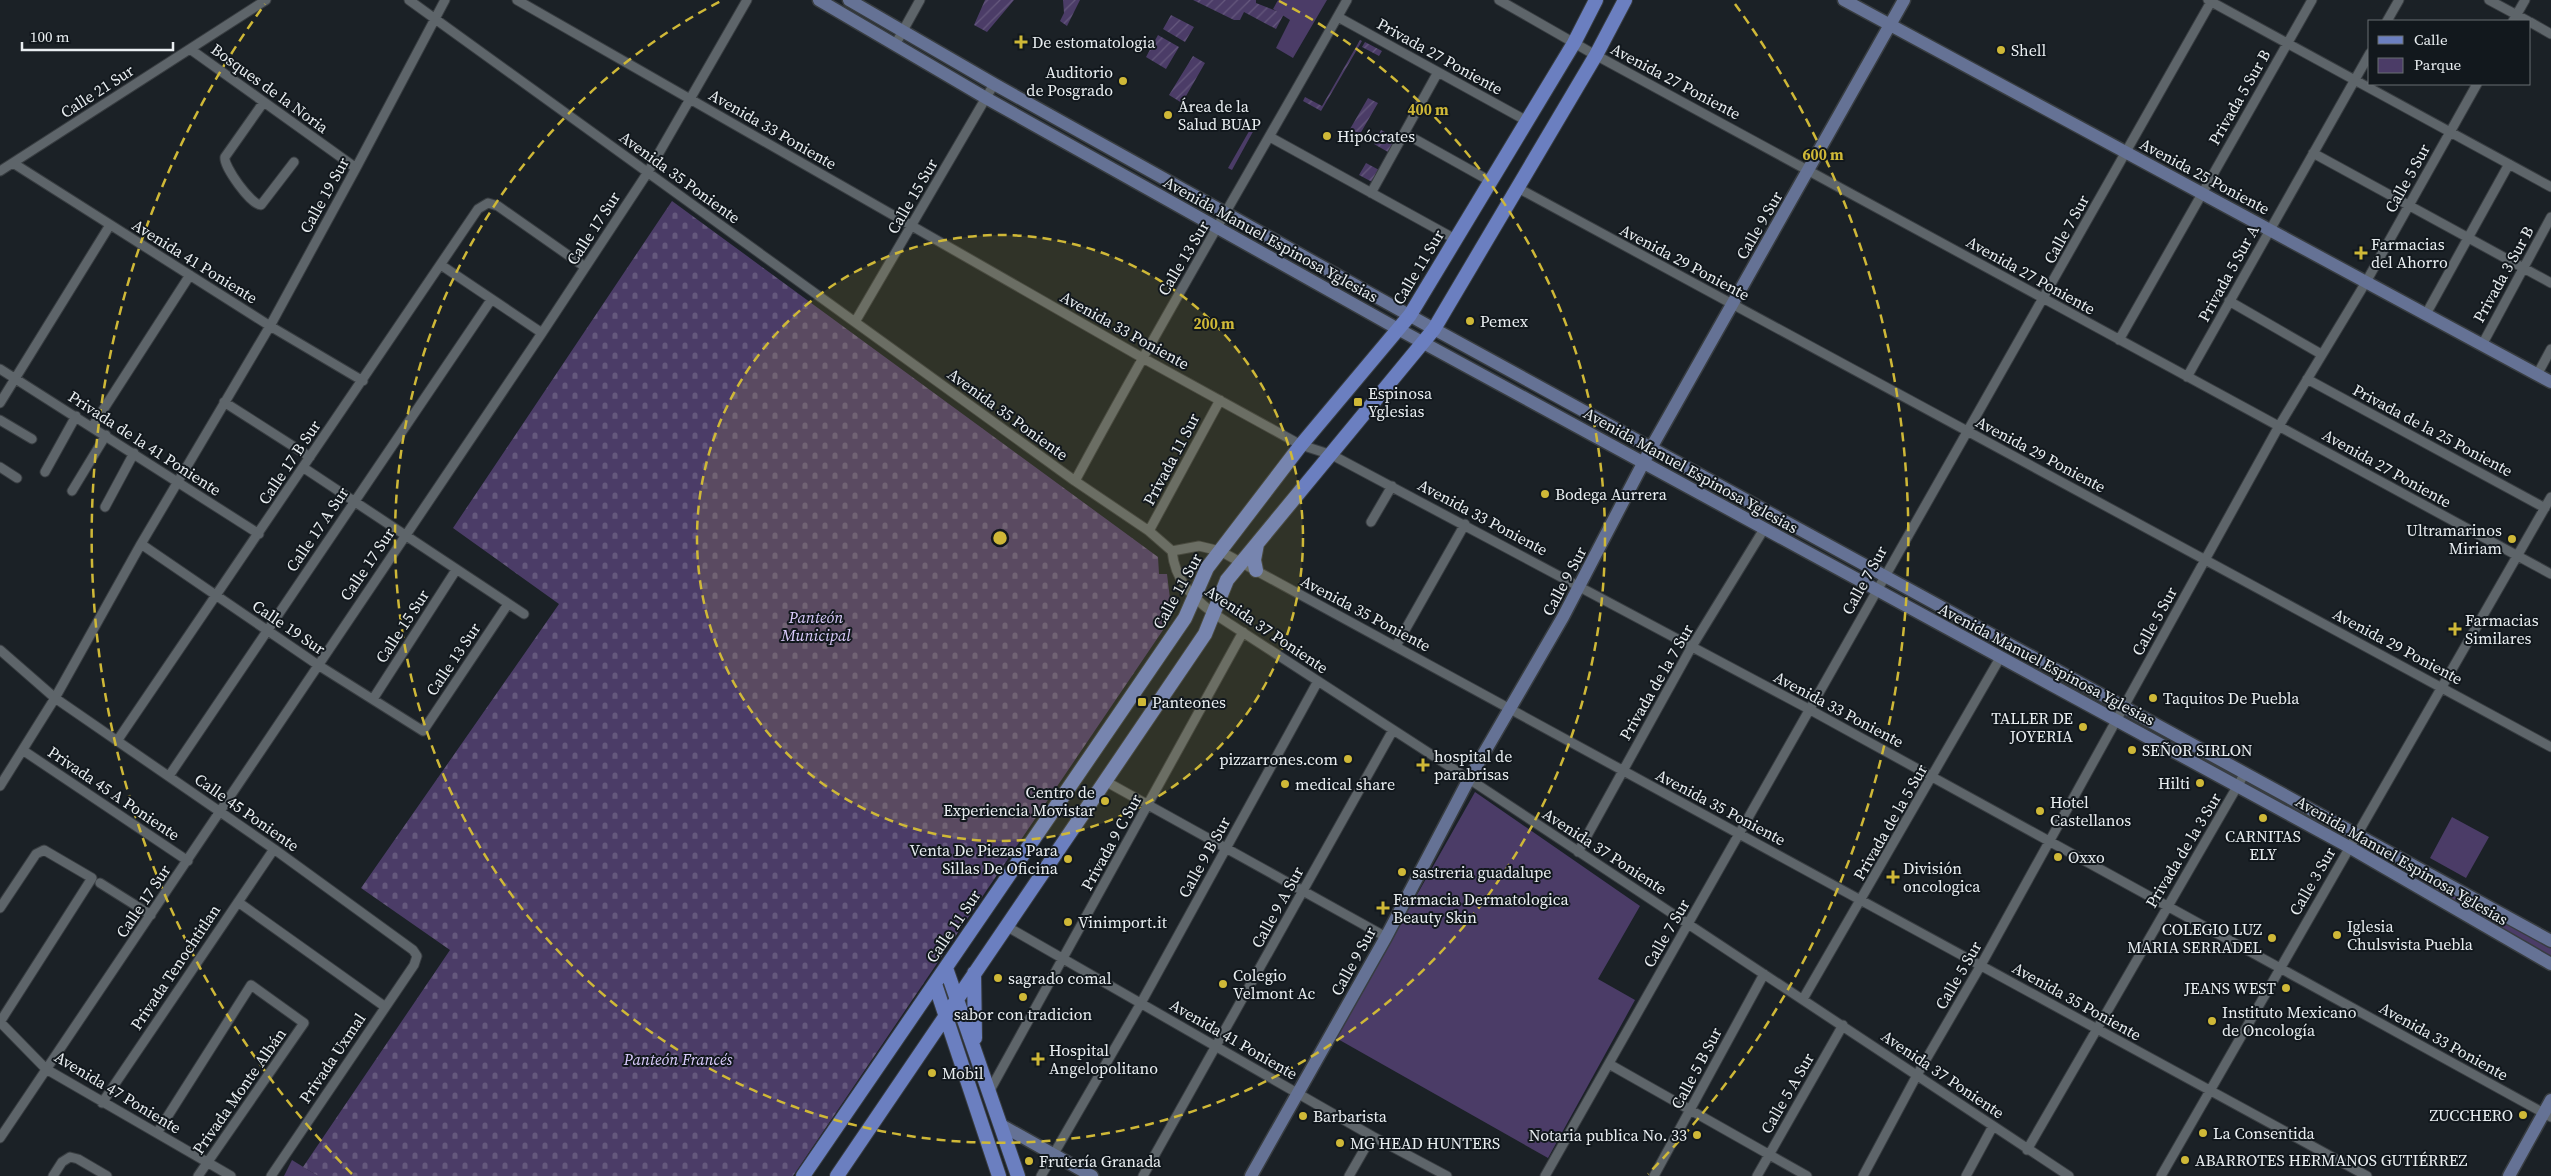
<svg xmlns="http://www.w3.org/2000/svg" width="2551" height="1176" viewBox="0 0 2551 1176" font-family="'Source Serif 4',serif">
<defs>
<pattern id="cemetery-stones" width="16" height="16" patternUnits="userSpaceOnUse" patternTransform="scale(1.25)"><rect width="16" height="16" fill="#4b3c67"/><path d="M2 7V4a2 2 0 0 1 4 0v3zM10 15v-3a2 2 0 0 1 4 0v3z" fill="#65587d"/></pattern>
<pattern id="garden-furrows" width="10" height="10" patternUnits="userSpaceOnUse" patternTransform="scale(1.25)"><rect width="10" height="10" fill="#4b3c67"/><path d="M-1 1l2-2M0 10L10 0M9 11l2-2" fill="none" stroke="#65587d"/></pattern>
</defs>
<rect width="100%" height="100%" fill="#1b2126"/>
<path fill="#4b3c67" d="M1278 0H1327L1293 58 1276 48 1290 20 1273 9Z
M1252 126 1255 128 1232 170 1228 168Z
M1475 792 1640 906 1598 979 1635 1000 1548 1158 1336 1038Z
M2452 817 2489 837 2466 878 2430 858Z
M2411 873H2418L2551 945V961L2416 879Z
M292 1160 318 1176H284Z"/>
<path fill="url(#cemetery-stones)" d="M672 201 1158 557 1159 574H1167L1171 607 1161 608 1163 630 793 1176H318L303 1167 450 950 361 888 559 604 453 528Z"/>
<path fill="url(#garden-furrows)" d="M985 0H1014L987 32 974 25Z
M1063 0H1080L1067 26 1060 21 1064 13Z
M1193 0H1256V3L1284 14 1276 29 1244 12 1240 20H1234Z
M1171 15 1194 27 1185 42 1163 29Z
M1158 35 1179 47 1166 69 1146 57Z
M1360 40 1362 41 1321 111 1303 101 1305 97 1322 106Z
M1365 42 1382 51 1379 56 1362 47Z
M1193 56 1205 63 1182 103 1169 95Z
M1368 98 1378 103 1360 134 1350 129Z
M1381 130 1396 138 1388 152 1374 144Z
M1366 163 1381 171 1374 183 1359 175Z"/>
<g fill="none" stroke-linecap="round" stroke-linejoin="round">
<defs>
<path id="street" d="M409 0 1075 481 1149 531 1172 551
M517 0 1141 357 1301 445 1332 455 1805 707 2551 1117
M1499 0 1590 52 2551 574
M2208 0 2551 187
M2489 0 2528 21
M1338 17 1527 121
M2387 21 2399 0
M2513 21 2525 0
M2530 22 2551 34
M895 45 920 0
M190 49 356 168
M263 103 225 157C223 166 251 205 261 205L294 162
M1404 133 1490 181
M1270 137 1455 239
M2313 153 2551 283
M13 163 270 326 363 381
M0 171 266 0
M1518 188 2551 747
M1371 193 1438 72
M441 265 542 333
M2229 301 2321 354
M2426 314 2509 164
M855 322 994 84
M2119 340 2312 0
M2482 345 2551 217
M0 369 259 534
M2537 375 2551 349
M2187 377 2370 53
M2307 379 2545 508
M224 402 310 457
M0 403 110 225
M0 420 32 439
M92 427 190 275
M0 467 17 478
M304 468 524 614
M45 472 76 416
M1075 481C1162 319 1257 160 1347 0
M72 491 106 435
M105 507 134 453
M1371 522 1392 486
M1149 531 1220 400
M141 544 318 665 423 731 508 604
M1172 551 1199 546 1220 551 2367 1176
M1172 551C1175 580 1191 596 1213 613L1469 779 2069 1176
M1396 646 1465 524
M0 650 55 698 274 849 413 950 417 956 414 965 271 1176
M373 699 456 570
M117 741 478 209 488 203 498 206 585 267
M24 751 188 861
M169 776 491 300
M1105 781 1386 937
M0 786 55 698 141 544 270 326 356 168 445 0
M1578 852 1691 648 1764 529
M100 883 151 915
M238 902 384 1006
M0 908 36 854 44 850 92 878 0 1022
M1006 926 1372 1136 1447 1176
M1803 999 2000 658
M0 1022 46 1069 231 1176
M1609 1064 1807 1176
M989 1092 1243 632
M102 1103 274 849
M157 1133 251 985 304 1023 198 1176
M0 1138 542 333 648 172 747 0
M2027 1150 2245 773
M53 1176 62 1162 70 1157 78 1159 107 1176
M1041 1176 1141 1003 1318 681
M1143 1176 1393 730
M1349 1176 1372 1136
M1545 1176 2212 0
M1654 1176 1764 974
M1757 1176 1843 1025
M1863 1176 1917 1075 1981 965 2279 426 2366 282 2477 84
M1966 1176 1993 1126
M2161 1176 2551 497"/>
<path id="secondary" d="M819 0 986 98 1398 329 2349 847 2551 964
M849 0 994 84 1434 329 2551 941
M1844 0 2551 382
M1001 1125 1092 1176
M1251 1176 1386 937 1469 779 1563 617 1651 448 1904 0
M2509 1176 2551 1100"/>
<path id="primary" d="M1256 570 1254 560 1257 544
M946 968 1018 1176
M974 973 975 1038
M935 984 999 1176
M803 1176 1185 618 1207 568 1301 445 1410 315 1574 43 1596 0
M837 1176 1205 634 1227 580 1434 329 1596 55 1625 0"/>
</defs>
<use href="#street" stroke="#383d41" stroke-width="11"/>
<use href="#secondary" stroke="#383d41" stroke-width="15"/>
<use href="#primary" stroke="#383d41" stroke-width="16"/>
<use href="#street" stroke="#5e656a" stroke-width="9"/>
<use href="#secondary" stroke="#657295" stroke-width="12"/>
<use href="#primary" stroke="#6b7fc0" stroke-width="14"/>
</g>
<circle cx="1000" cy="538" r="303" fill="#cfb837" fill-opacity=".12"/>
<g fill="none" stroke="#cfb837" stroke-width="2.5" stroke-dasharray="9 6">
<circle cx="1000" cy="538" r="303"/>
<path d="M1279 1A605 605 0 1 1 721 1"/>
<path d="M352 1174A908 908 0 0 1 265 4M1735 4A908 908 0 0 1 1648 1174"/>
</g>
<g fill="#cfb837" stroke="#12181d" stroke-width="2">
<path d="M1018.5 34.5h5v5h5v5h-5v5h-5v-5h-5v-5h5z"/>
<circle cx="2001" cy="50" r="5"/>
<circle cx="1123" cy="81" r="5"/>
<circle cx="1168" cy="115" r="5"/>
<circle cx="1327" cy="136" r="5"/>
<path d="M2358.5 245.5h5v5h5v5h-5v5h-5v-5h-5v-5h5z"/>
<circle cx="1470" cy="321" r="5"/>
<rect x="1353" y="397" width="10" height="10" rx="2.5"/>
<circle cx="1545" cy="494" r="5"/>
<circle cx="2512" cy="539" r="5"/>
<path d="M2452.5 621.5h5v5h5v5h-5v5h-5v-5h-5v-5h5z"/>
<circle cx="2153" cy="698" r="5"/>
<rect x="1137" y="697" width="10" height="10" rx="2.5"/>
<circle cx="2083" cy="727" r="5"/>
<circle cx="2132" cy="750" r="5"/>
<circle cx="1348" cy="759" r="5"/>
<path d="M1420.5 757.5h5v5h5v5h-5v5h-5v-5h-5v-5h5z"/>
<circle cx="2200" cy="783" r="5"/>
<circle cx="1285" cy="784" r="5"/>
<circle cx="1105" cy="801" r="5"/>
<circle cx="2040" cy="811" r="5"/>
<circle cx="2263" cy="818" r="5"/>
<circle cx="2058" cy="857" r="5"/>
<circle cx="1068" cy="859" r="5"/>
<circle cx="1402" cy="872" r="5"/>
<path d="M1890.5 869.5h5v5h5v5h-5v5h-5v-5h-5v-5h5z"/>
<path d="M1380.5 900.5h5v5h5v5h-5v5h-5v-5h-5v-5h5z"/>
<circle cx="1068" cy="922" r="5"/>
<circle cx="2337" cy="935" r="5"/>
<circle cx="2272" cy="938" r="5"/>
<circle cx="998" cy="978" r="5"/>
<circle cx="1223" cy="984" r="5"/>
<circle cx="2286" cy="988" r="5"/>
<circle cx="1023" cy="997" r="5"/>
<circle cx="2212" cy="1021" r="5"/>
<path d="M1035.5 1051.5h5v5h5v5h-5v5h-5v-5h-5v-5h5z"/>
<circle cx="932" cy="1073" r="5"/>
<circle cx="2523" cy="1115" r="5"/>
<circle cx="1303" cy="1116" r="5"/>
<circle cx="2203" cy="1133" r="5"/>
<circle cx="1697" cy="1135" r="5"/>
<circle cx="1340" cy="1143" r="5"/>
<circle cx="2185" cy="1160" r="5"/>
<circle cx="1029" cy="1161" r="5"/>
</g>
<g text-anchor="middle" stroke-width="4" stroke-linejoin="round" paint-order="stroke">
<g font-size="16" fill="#e9eef1" stroke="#12181d" text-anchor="start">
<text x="1032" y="48">De estomatologia</text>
<text x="2011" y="56">Shell</text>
<text x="1113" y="78" text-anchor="end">Auditorio<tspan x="1113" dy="18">de Posgrado</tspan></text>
<text x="1178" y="112">Área de la<tspan x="1178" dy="18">Salud BUAP</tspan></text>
<text x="1337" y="142">Hipócrates</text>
<text x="2371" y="250">Farmacias<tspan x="2371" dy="18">del Ahorro</tspan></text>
<text x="1480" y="327">Pemex</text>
<text x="1368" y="399">Espinosa<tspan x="1368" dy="18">Yglesias</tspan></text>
<text x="1555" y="500">Bodega Aurrera</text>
<text x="2502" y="536" text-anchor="end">Ultramarinos<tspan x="2502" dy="18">Miriam</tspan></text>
<text x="2465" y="626">Farmacias<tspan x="2465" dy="18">Similares</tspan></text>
<text x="2163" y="704">Taquitos De Puebla</text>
<text x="1152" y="708">Panteones</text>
<text x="2073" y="724" text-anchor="end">TALLER DE<tspan x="2073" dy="18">JOYERIA</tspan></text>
<text x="2142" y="756">SEÑOR SIRLON</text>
<text x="1434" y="762">hospital de<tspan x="1434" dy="18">parabrisas</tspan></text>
<text x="1338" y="765" text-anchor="end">pizzarrones.com</text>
<text x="2190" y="789" text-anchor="end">Hilti</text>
<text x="1295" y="790">medical share</text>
<text x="1095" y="798" text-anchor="end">Centro de<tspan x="1095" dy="18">Experiencia Movistar</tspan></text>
<text x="2050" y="808">Hotel<tspan x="2050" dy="18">Castellanos</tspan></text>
<text x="2263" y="842" text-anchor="middle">CARNITAS<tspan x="2263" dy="18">ELY</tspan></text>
<text x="1058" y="856" text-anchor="end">Venta De Piezas Para<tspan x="1058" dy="18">Sillas De Oficina</tspan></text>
<text x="2068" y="863">Oxxo</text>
<text x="1903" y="874">División<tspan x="1903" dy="18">oncologica</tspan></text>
<text x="1412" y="878">sastreria guadalupe</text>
<text x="1393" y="905">Farmacia Dermatologica<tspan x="1393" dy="18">Beauty Skin</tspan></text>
<text x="1078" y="928">Vinimport.it</text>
<text x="2347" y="932">Iglesia<tspan x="2347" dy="18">Chulsvista Puebla</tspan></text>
<text x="2262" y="935" text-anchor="end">COLEGIO LUZ<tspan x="2262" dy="18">MARIA SERRADEL</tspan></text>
<text x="1233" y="981">Colegio<tspan x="1233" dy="18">Velmont Ac</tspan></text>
<text x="1008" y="984">sagrado comal</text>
<text x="2276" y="994" text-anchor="end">JEANS WEST</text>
<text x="2222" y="1018">Instituto Mexicano<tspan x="2222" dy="18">de Oncología</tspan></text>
<text x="1023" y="1020" text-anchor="middle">sabor con tradicion</text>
<text x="1049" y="1056">Hospital<tspan x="1049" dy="18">Angelopolitano</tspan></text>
<text x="942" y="1079">Mobil</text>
<text x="2513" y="1121" text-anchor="end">ZUCCHERO</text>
<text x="1313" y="1122">Barbarista</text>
<text x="2213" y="1139">La Consentida</text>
<text x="1687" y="1141" text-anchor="end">Notaria publica No. 33</text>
<text x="1350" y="1149">MG HEAD HUNTERS</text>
<text x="2195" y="1166">ABARROTES HERMANOS GUTIÉRREZ</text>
<text x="1039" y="1167">Frutería Granada</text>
</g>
<g font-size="16" fill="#e9eef1" stroke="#12181d">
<text transform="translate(1440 56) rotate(29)" y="6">Privada 27 Poniente</text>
<text transform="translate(1676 81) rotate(28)" y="6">Avenida 27 Poniente</text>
<text transform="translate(270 88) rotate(36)" y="6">Bosques de la Noria</text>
<text transform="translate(97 91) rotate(-33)" y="6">Calle 21 Sur</text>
<text transform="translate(2239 97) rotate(-60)" y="6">Privada 5 Sur B</text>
<text transform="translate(773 129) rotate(30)" y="6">Avenida 33 Poniente</text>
<text transform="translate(2205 176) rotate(28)" y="6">Avenida 25 Poniente</text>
<text transform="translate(680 177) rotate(36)" y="6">Avenida 35 Poniente</text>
<text transform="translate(2407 178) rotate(-61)" y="6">Calle 5 Sur</text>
<text transform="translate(324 195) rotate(-61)" y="6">Calle 19 Sur</text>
<text transform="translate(912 196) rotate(-60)" y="6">Calle 15 Sur</text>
<text transform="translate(1759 225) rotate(-60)" y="6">Calle 9 Sur</text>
<text transform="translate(593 228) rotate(-57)" y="6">Calle 17 Sur</text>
<text transform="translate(2066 229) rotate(-61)" y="6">Calle 7 Sur</text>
<text transform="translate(1271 239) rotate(29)" y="6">Avenida Manuel Espinosa Yglesias</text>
<text transform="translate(1183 258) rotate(-59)" y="6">Calle 13 Sur</text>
<text transform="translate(195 261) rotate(32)" y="6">Avenida 41 Poniente</text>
<text transform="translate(1685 262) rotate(28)" y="6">Avenida 29 Poniente</text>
<text transform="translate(1418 267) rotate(-59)" y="6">Calle 11 Sur</text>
<text transform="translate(2228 273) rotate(-61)" y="6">Privada 5 Sur A</text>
<text transform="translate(2503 274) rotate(-61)" y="6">Privada 3 Sur B</text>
<text transform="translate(2031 275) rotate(29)" y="6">Avenida 27 Poniente</text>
<text transform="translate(1125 330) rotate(29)" y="6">Avenida 33 Poniente</text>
<text transform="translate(1008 414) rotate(36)" y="6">Avenida 35 Poniente</text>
<text transform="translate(2433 430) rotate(28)" y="6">Privada de la 25 Poniente</text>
<text transform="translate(145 443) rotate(33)" y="6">Privada de la 41 Poniente</text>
<text transform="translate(2041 454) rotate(28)" y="6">Avenida 29 Poniente</text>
<text transform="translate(1171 459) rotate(-62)" y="6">Privada 11 Sur</text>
<text transform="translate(289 462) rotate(-56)" y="6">Calle 17 B Sur</text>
<text transform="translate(2387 468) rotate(29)" y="6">Avenida 27 Poniente</text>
<text transform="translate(1691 470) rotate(29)" y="6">Avenida Manuel Espinosa Yglesias</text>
<text transform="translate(1483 517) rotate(28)" y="6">Avenida 33 Poniente</text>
<text transform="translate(317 529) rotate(-56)" y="6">Calle 17 A Sur</text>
<text transform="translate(367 564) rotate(-56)" y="6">Calle 17 Sur</text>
<text transform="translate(1864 580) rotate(-61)" y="6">Calle 7 Sur</text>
<text transform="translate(1564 581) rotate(-62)" y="6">Calle 9 Sur</text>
<text transform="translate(1177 591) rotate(-61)" y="6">Calle 11 Sur</text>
<text transform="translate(1366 613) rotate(28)" y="6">Avenida 35 Poniente</text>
<text transform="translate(2154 621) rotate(-61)" y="6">Calle 5 Sur</text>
<text transform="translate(402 626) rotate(-57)" y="6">Calle 15 Sur</text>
<text transform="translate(289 627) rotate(34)" y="6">Calle 19 Sur</text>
<text transform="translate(1267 629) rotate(34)" y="6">Avenida 37 Poniente</text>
<text transform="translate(2398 646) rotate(28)" y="6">Avenida 29 Poniente</text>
<text transform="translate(453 659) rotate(-56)" y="6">Calle 13 Sur</text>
<text transform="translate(2047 664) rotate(28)" y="6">Avenida Manuel Espinosa Yglesias</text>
<text transform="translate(1656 682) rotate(-60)" y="6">Privada de la 7 Sur</text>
<text transform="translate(1839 709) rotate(28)" y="6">Avenida 33 Poniente</text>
<text transform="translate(114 793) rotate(34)" y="6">Privada 45 A Poniente</text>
<text transform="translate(1721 807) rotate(28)" y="6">Avenida 35 Poniente</text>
<text transform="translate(247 812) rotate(35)" y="6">Calle 45 Poniente</text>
<text transform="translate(1890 822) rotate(-60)" y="6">Privada de la 5 Sur</text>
<text transform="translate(1111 842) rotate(-61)" y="6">Privada 9 C Sur</text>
<text transform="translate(2183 850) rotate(-59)" y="6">Privada de la 3 Sur</text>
<text transform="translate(1605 851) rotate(33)" y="6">Avenida 37 Poniente</text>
<text transform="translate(1204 857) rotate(-61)" y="6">Calle 9 B Sur</text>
<text transform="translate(2402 860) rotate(30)" y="6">Avenida Manuel Espinosa Yglesias</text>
<text transform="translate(2312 881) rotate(-60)" y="6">Calle 3 Sur</text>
<text transform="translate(143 901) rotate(-56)" y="6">Calle 17 Sur</text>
<text transform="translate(1277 907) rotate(-61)" y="6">Calle 9 A Sur</text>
<text transform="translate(953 926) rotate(-56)" y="6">Calle 11 Sur</text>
<text transform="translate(1666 933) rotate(-60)" y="6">Calle 7 Sur</text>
<text transform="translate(1353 961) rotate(-61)" y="6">Calle 9 Sur</text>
<text transform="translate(175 967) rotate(-56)" y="6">Privada Tenochtitlan</text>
<text transform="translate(1958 975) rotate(-60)" y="6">Calle 5 Sur</text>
<text transform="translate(2077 1001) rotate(29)" y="6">Avenida 35 Poniente</text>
<text transform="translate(1234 1039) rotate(30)" y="6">Avenida 41 Poniente</text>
<text transform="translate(2444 1041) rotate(29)" y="6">Avenida 33 Poniente</text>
<text transform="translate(332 1058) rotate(-56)" y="6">Privada Uxmal</text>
<text transform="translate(1696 1068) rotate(-62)" y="6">Calle 5 B Sur</text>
<text transform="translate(1943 1074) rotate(34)" y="6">Avenida 37 Poniente</text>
<text transform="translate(239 1091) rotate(-55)" y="6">Privada Monte Albán</text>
<text transform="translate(118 1092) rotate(31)" y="6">Avenida 47 Poniente</text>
<text transform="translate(1787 1093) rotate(-60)" y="6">Calle 5 A Sur</text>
</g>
<g font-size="16" font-style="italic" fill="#dccdfe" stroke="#12181d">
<text x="816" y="623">Panteón<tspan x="816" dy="18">Municipal</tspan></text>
<text x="678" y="1065">Panteón Francés</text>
</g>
</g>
<circle cx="1000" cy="538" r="8" fill="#cfb837" stroke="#12181d" stroke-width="2.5"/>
<g font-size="15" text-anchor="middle" font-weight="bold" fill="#cfb837" stroke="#12181d" stroke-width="4" stroke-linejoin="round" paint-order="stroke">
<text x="1428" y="115">400 m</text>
<text x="1823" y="160">600 m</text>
<text x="1214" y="329">200 m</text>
</g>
<rect x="2368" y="20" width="162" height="65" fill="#12181d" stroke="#686e72"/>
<rect x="2378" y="36" width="25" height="8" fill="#6b7fc0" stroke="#686e72"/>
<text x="2414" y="45" font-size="15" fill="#e9eef1">Calle</text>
<rect x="2378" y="58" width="25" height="15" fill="#4b3c67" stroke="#686e72"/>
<text x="2414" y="70" font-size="15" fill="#e9eef1">Parque</text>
<path d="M22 42v8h151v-8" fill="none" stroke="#e9eef1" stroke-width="2.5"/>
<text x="30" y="42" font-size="15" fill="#e9eef1" stroke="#12181d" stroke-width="4" paint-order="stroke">100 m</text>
</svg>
